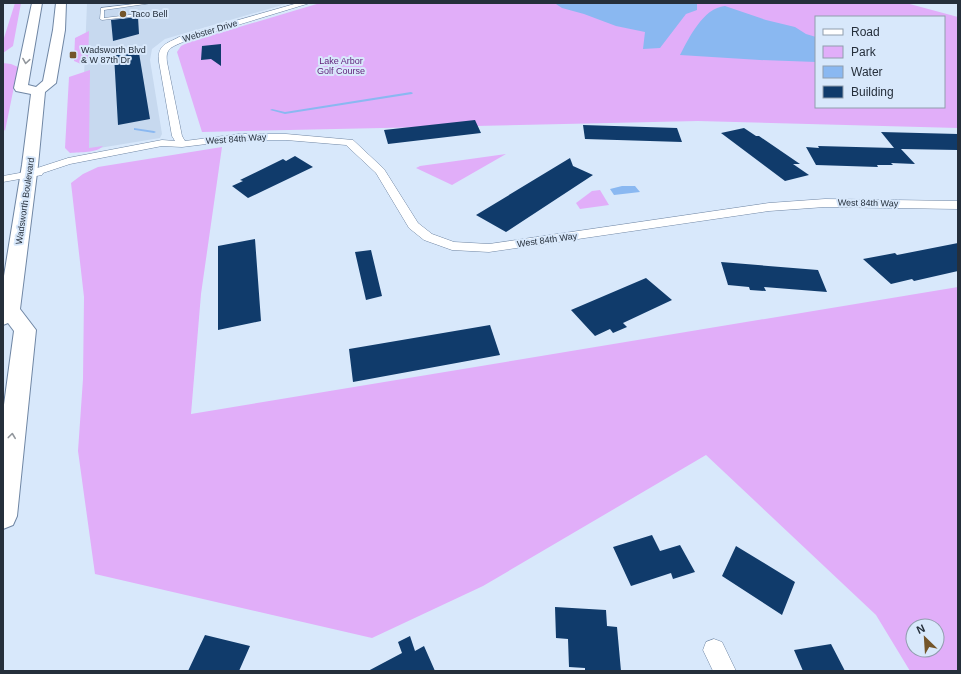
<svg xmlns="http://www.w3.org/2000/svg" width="961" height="674" viewBox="0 0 961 674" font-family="Helvetica,sans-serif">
<rect width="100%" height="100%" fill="#d8e8fb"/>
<path fill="#c7d9ef" d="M87 3H289L165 39 152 49 150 60 162 134 160 138 81 151Z"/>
<path fill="#e1aef9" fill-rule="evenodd" d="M15 3H21L13 46 3 53V41Z
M320 3H906L958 17V128L698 121 202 132 177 52 181 46 189 42ZM816 17H944V107H816Z
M89 31 88 64H81L74 61 75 38Z
M3 63 11 64 18 67 5 131 3 128Z
M90 70 89 148 103 146C97 153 80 152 70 153L65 148 69 77Z
M222 147 201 294 191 414 958 287V671H910L876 615 706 455 483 586 372 638 95 574 78 451 83 379 84 297 71 183 83 174 98 167ZM913 626H937V650H913Z
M506 154 452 185 416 168 420 166Z
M600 190 609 205 580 209 576 203 592 191Z"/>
<path fill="#8ab8f1" d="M695 3 697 4V10L686 14 660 48 643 49 645 32 616 26 584 14 562 8 556 4Z
M725 6 766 20 795 27 806 34 816 37V62L760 60 680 55C689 38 703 8 725 6Z
M622 186H635L640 192 614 195 610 189Z"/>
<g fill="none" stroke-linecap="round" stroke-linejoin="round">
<path fill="#8ab8f1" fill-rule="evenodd" d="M411 92 413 93 412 94 285 114 270 110 272 109 285 112Z
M134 128 154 131 156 132 154 133 135 130H134Z"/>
</g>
<path fill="#103b6b" d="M138 17 139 34 113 41 111 20Z
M221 44V66L211 59 201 60 202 46Z
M139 53 150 119 118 125 114 55Z
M475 120 481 133 388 144 384 130Z
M583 125 677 128 682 142 585 139Z
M744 128 756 136H759L800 164H793L809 175 785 181 721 133Z
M881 132 958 134V150L901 149 915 164 891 163 893 165H877L878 167 816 165 806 147 819 148 818 146 894 148Z
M295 156 313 167 248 198 232 186 243 181 240 180 283 159 286 161Z
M570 158 573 166 593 175 506 232 476 215Z
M255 239 261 321 218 330V246Z
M958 243V271L914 281 912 279 891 284 863 259 895 253 897 255Z
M371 250 382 296 366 300 355 252Z
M721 262 818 270 827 292 764 287 766 291 750 290 749 287 728 285Z
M646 278 672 300 623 323 627 327 613 333 610 329 595 336 571 310Z
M490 325 500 355 353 382 349 349Z
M652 535 660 551 680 545 695 572 673 579 671 573 631 586 613 547Z
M736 546 795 582 782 615 722 576Z
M555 607 606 610 607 626 617 627 621 671H585V668L569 667 568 639 556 638Z
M205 635 250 646 239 671H188Z
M410 636 415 651 424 646 435 671H368L402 653 398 642Z
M831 644 845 671H803L794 650Z"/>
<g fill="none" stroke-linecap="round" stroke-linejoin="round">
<defs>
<path id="service" d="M142 3H152L104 10V18L154 12 155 14 102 20 100 19 101 8Z"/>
<path id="minor" d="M298 3H310L185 41C173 47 165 47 167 62L182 136 185 141 239 134H286L353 140 384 169 418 223 432 234 454 242 489 244 769 203 825 199 958 201V209L825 207 769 211 489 252 452 250 424 240 409 228 376 173 346 145 286 140H239L182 147 162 146 70 164 43 173 42 175 3 182V176L25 172 68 158 162 140 175 141 172 136 159 62C157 45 166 44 179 37Z
M714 639 722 642 736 671H713L703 650 706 642Z"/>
<path id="primary" d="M32 3H42L28 85 36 87 43 81 53 30 56 3H66L65 30 56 83 45 92 38 165 20 309 36 330 17 516 13 525 3 529V412L14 331 8 323 3 325V282L22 165 31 94 16 91 14 88Z"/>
</defs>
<use href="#service" stroke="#6f86a4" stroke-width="1"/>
<use href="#minor" stroke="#6f86a4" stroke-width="1"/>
<use href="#primary" stroke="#6f86a4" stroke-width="2"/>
<use href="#service" fill="#fff" fill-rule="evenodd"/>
<use href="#minor" fill="#fff" fill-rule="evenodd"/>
<use href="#primary" fill="#fff" fill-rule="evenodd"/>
</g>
<defs><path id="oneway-chevron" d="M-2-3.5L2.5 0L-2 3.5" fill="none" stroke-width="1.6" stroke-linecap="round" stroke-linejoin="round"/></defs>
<g stroke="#92979d">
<use href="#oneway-chevron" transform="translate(26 61) rotate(99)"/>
<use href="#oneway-chevron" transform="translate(12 436) rotate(-83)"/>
</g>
<g fill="#74552a" stroke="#d8e8fb" stroke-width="1.5">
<circle cx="123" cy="14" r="4"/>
<rect x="69" y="51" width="8" height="8" rx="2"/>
</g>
<g text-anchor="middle" stroke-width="4" stroke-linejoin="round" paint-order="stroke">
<g font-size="9" fill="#252f3b" stroke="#d8e8fb" text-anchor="start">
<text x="131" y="17">Taco Bell</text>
<text x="81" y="53">Wadsworth Blvd<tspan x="81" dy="10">&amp; W 87th Dr</tspan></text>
</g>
<g font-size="9" fill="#252f3b" stroke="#d8e8fb">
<text transform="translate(210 31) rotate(-17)" y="3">Webster Drive</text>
<text transform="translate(236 139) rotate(-4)" y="3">West 84th Way</text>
<text transform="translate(25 201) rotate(-82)" y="3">Wadsworth Boulevard</text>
<text transform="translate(868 203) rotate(1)" y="3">West 84th Way</text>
<text transform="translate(547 240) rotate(-8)" y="3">West 84th Way</text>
</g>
<g font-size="9" fill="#5f1f78" stroke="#d8e8fb">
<text x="341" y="64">Lake Arbor<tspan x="341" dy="10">Golf Course</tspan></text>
</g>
</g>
<rect width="961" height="674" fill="none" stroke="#252f3b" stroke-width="8"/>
<rect x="815" y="16" width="130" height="92" fill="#d8e8fb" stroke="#909eae"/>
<rect x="823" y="29" width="20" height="6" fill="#ffffff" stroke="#909eae"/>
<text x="851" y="36" font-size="12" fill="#252f3b">Road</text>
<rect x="823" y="46" width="20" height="12" fill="#e1aef9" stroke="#909eae"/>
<text x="851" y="56" font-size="12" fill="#252f3b">Park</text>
<rect x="823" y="66" width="20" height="12" fill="#8ab8f1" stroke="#909eae"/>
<text x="851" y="76" font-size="12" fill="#252f3b">Water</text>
<rect x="823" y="86" width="20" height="12" fill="#103b6b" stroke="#909eae"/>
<text x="851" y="96" font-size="12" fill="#252f3b">Building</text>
<g transform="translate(925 638) rotate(335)"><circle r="19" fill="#d8e8fb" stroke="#909eae"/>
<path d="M0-3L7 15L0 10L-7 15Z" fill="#74552a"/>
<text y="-6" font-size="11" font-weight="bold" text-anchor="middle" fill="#252f3b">N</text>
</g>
</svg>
